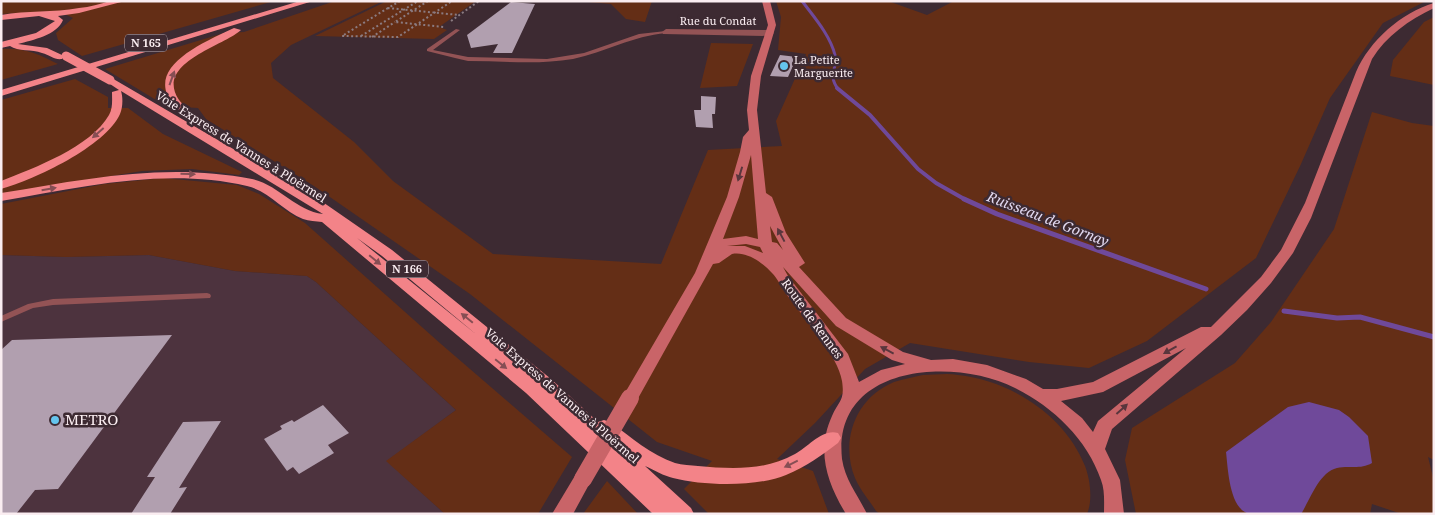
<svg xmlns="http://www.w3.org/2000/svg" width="1435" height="515" viewBox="0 0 1435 515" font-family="'Noto Serif',serif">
<rect width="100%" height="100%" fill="#3d2a32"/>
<path fill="#4d333e" d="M1 255 66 257 149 255 235 271 307 276 316 282 456 410 387 461 445 514H1Z"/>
<path fill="#642e16" d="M1 1H274L82 56 58 40 56 33 73 18 58 11 1 14Z
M335 1H383L291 45 271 63 273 78 354 142 393 181 493 254 661 264 708 150 782 146 776 121 806 54 778 50 781 17 776 1H888L927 15 954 1H1426L1383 23 1330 98 1301 164 1256 258 1147 341 1089 368 1029 362 910 343 865 369 815 423 777 459 813 471 829 514H709L684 489 712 461 657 442 470 294 314 186 206 119 198 108 166 106 105 69 224 33 244 32Z
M387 1H476L439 27 447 30 434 39 315 36Z
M578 1H652L645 22 626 19 611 4Z
M1434 17V85L1390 76 1393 60 1424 22Z
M711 43 753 44 737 86 700 88Z
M1 49C23 47 39 54 58 64L1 80Z
M75 79 108 97V108H128L163 134 242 172 239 175 192 169 142 171 1 194V100Z
M1372 112 1412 123 1434 126V460L1428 457 1434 481V514H1402L1372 504 1370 514H1136L1125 460 1132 428 1235 363 1271 322 1334 229Z
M163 178 237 185 259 194 305 223 441 344 572 457 538 514H445L386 461 456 410 316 282 307 276 235 271 149 255 66 257 1 255V204L104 184Z
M923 375C935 375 947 373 958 375 1011 381 1065 415 1085 466 1090 479 1093 500 1087 514H880L876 511C870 501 860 490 855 478 840 441 855 398 894 382 903 379 914 377 923 375Z
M607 481 638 514H583Z"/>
<path fill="#6f499a" d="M1309 402 1339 410 1349 417 1368 436 1372 463C1360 470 1349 465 1337 468 1319 472 1310 500 1301 514 1285 514 1266 515 1250 514 1229 510 1228 468 1226 452L1288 407Z"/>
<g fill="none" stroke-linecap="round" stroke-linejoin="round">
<path stroke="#6f499a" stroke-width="3" d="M802 1C814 17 830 35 835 55 838 70 827 74 838 89"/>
<path stroke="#6f499a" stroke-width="4" d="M837 88 870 115 918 169 936 183 966 200"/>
<path stroke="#6f499a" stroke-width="5" d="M964 199 997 214 1206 289
M1284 311 1337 318 1360 317 1434 337"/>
</g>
<path fill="#b19faf" d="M511 2 535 4 512 53H493L498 44 471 48 467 35Z
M780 55 797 57 788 77 770 76Z
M701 96 716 97 715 114H712L713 128 696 127 694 110H701Z
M172 335 58 489 35 490 16 514H1V350L12 340Z
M323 405 349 433 328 445 334 453 299 474 293 467 287 471 264 439 282 429 280 426 292 420 294 422Z
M221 421 179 488 187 487 170 514H131L155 477H147L183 422Z"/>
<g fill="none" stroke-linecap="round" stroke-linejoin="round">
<path stroke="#8b7b81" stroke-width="2" stroke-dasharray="2 2.5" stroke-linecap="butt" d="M400 1 388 8 459 15
M428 1 395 22 444 27
M388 8 342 36 398 37 452 1
M451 21 479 1
M361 36 418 1
M372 37 395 22"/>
<path fill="#935355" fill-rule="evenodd" d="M456 29 460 30 433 50 468 57 547 59 584 53 639 34 666 31 668 32 666 33C633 36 605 52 573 59 538 65 503 61 468 61L455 58 427 51V49Z
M207 293 210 294 211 296 210 298 53 305 33 308 1 322V316L28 304 53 299Z"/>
<path fill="#935355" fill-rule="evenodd" d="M666 29 770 30 774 33 770 36 663 34 662 32Z"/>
<path fill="#c96468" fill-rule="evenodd" d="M762 1H770L776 25 761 76 757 110 766 193 772 197 786 233 805 263 799 267 846 318 903 352 931 360 953 359 987 365 1026 379 1043 389H1057L1093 382 1201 327H1211L1261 277 1281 250 1305 203 1356 72C1370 40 1401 13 1434 3V8C1409 20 1386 36 1372 59L1311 218 1293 253 1271 283 1247 310 1221 335 1112 429 1105 449 1120 480 1124 514H1104C1104 503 1105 490 1101 480 1087 439 1053 407 1015 388 954 357 832 364 842 459 845 480 858 495 867 514H846C827 483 816 451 832 416 839 400 845 401 842 381 838 355 803 317 787 295 782 288 777 278 772 273 763 263 747 251 732 254L719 263 713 264 636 402 630 404 624 402 622 398 695 273 727 197 740 152 743 137 749 130 747 110 751 76 768 25ZM751 155 758 239 746 236 723 239 739 197ZM770 226 783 250 777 243 772 242ZM746 244 760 247 763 253 745 246H727ZM783 267 836 326 892 360 905 364 881 370 859 382 848 354 788 276ZM1186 348 1098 421 1093 432 1082 418 1061 401 1103 392Z
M583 471 590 474 592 479 573 514H552L576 474Z"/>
<path fill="#f38388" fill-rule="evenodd" d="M110 1H125L79 13 58 16 63 20C57 35 33 40 18 44L47 48 62 55V59C54 60 50 55 42 53 32 49 18 52 10 46L1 48V42L36 33 55 21 39 16 1 20V15C27 10 53 13 79 8 90 7 100 4 110 1Z
M300 1H313L1 96V90Z
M234 28 241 30C224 46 154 63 179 100 187 111 200 116 208 126L203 129 199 128C129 80 181 52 234 28Z
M110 77 314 196 392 250 551 379 598 422 604 420 610 422C631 437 651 455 675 463 682 465 691 465 698 466 731 469 765 471 795 454 808 447 823 428 838 433L841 438 838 443C822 455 806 467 786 475 758 487 703 486 673 478 664 476 654 470 645 466L691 508 694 514H653L526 393 322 222C316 221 309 221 303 219 283 211 269 191 247 186 166 167 82 187 1 201V193C86 179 166 162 252 179 279 185 296 211 323 214L121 91C123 97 123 107 120 114 106 146 34 180 1 189V181C34 168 91 147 109 115 113 108 112 100 112 92L119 90 107 82V78ZM357 238 382 256 477 335Z"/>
<path stroke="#c96468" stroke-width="18" d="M583 479 630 398"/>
<path stroke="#f38388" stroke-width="9" d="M66 56 110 80"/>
</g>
<defs><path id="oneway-solid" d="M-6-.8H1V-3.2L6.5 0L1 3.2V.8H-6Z" transform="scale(1.25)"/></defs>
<g fill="#864e54">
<use href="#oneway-solid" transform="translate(172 78) rotate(-70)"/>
<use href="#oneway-solid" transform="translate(98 133) rotate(139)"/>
<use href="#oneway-solid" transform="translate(188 174) rotate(1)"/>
<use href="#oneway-solid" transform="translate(49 189) rotate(-10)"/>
<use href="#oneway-solid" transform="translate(375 260) rotate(39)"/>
<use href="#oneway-solid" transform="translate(467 318) rotate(-141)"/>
<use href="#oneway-solid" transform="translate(501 364) rotate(39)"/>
<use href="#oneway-solid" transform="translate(791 464) rotate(154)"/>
</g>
<g fill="#59363d">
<use href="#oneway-solid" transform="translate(740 174) rotate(107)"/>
<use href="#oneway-solid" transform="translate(781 235) rotate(-118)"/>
<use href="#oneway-solid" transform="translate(887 350) rotate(-152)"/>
<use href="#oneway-solid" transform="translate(1170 350) rotate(151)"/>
<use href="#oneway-solid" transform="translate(1122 409) rotate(-42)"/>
</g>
<g fill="#65c5ee" stroke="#3d2a32" stroke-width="2">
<circle cx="784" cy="66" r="5"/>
<circle cx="55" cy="420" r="5"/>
</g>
<g text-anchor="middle" stroke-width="5" stroke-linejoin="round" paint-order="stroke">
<g font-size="11" fill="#faedf1" stroke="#3d2a32">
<text x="718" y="25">Rue du Condat</text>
</g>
<g fill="#3d2a32" stroke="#c1b2b8" stroke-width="1">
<rect x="125" y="34.5" width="42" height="17" rx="4"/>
<rect x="386" y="260.5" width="42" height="17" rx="4"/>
</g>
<g font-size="11" font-weight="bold" fill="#faedf1">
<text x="146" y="47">N 165</text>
<text x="407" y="273">N 166</text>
</g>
<g font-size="11" fill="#faedf1" stroke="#3d2a32" text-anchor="start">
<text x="794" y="64">La Petite<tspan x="794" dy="13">Marguerite</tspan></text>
</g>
<g font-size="12" fill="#faedf1" stroke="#3d2a32">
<text transform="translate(241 147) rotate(32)" y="4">Voie Express de Vannes à Ploërmel</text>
<text transform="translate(812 319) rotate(54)" y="4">Route de Rennes</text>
<text transform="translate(562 396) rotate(41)" y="4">Voie Express de Vannes à Ploërmel</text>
</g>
<g font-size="14" font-style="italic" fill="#e2d9f0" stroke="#3d2a32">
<text transform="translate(1048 219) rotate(21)" y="5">Ruisseau de Gornay</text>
</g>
<g font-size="15" fill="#faedf1" stroke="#3d2a32" text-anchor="start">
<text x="65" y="425">METRO</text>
</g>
</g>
<rect width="1435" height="515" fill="none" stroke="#faedf1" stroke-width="5"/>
</svg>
